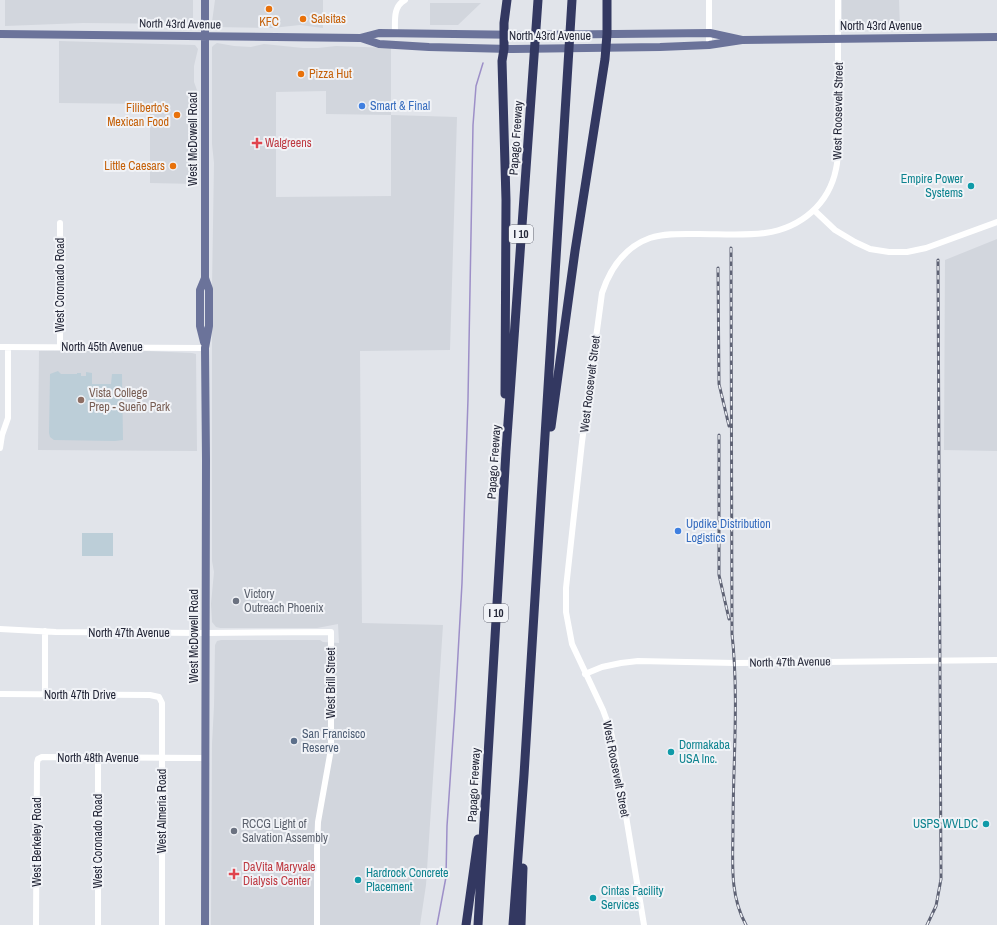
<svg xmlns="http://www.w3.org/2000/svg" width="997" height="925" viewBox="0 0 997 925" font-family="'Archivo Narrow',sans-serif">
<rect width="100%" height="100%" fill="#e1e4ea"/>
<path fill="#d2d6dd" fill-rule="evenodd" d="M5 0H193V18L191 22 188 24 83 23 5 26Z
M215 0H323V28L300 25 272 28 216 27 213 25 212 22Z
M842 0H899L900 29 848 30 845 29 842 24Z
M430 3H481L458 25H430Z
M59 41 195 45 198 49 194 66V82L198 93 197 184 150 183V104L59 103Z
M217 43 234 46 251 47 264 44 303 48H318L336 46 391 48V115L457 117 450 350 360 351 362 623 443 625 426 885 420 925H211L212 744 214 706 215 645 217 641 221 640H320L323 642 339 643 338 624 317 628H220L216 627 212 622 211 604 214 572 212 561V288L214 163 212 144V47L214 45ZM326 91V114L391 115V196L276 197V92Z
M997 239V451L944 450 945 260Z
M123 350 192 353 196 354 197 451 38 450 39 351Z"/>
<path fill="#bcced8" d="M58 371 61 374H77V373H81V376H86V372L92 373V384H111L112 374H122L123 440 115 441 54 440 50 437 49 433 50 374Z
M82 533H113V556H82Z"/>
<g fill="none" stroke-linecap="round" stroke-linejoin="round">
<path stroke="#9d8fc8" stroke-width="1.5" d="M437 925 446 877 447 826 455 708 462 583 468 399 473 125 476 86 483 63"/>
<path stroke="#fff" stroke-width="6" d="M395 33C395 21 393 6 405 0
M709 45V0
M815 211 835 230 855 242 870 249 889 252H907L926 248 997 222
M60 223V347
M0 347 205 348
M0 448 2 435 8 418V347
M0 629 56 632 206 633 331 632V749L318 822 317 849V925
M45 631V695
M585 674 602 667 621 663 638 661 735 663 997 660
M0 694 150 695 159 697 162 703V925
M36 925 37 763 38 759 42 757 206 758
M98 925V758
M644 925 623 798 611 732 603 710 572 644 566 612V588L582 442 602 293C610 269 625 247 650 238 665 233 683 234 699 234 720 234 744 236 765 233 801 228 829 204 836 169 838 161 838 152 838 145V0"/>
<path stroke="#6b739a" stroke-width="8" d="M205 0V278L209 289V326L205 348 206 460 205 925
M0 34 360 38 379 33 521 35 710 33 742 40
M361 38 379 44 429 47 513 49 660 47 709 45 742 40 997 37
M204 342 200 326V290L205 278"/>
<path stroke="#333861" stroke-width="9" d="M505 394 506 200 502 61 504 49V23L507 0
M551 427 575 251 605 59 607 34V0
M466 925 478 839
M478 925 506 451 538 0
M513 925 524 775 572 0
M521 925 523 868"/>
<defs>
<path id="rail" d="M731 248 732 634C739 698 733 763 733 826 733 861 729 894 746 925
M718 268 719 384 729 426
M719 435V575L729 619
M927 925 936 906 941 879 938 260"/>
</defs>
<use href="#rail" stroke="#5e6274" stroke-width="3"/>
<use href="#rail" stroke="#f1f3f7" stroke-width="1.5" stroke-dasharray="4.5" stroke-linecap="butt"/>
</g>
<g fill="#e8710a" stroke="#f1f3f7" stroke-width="1.5">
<circle cx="269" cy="9" r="4"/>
<circle cx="303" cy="19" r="4"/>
<circle cx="301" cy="74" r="4"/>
<circle cx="177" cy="115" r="4"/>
<circle cx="173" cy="166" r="4"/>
</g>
<g fill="#3f7fe0" stroke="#f1f3f7" stroke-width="1.5">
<circle cx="362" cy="106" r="4"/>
<circle cx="678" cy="531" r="4"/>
</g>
<g fill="#e0444e" stroke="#f1f3f7" stroke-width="1.5">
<path d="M255 137h4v4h4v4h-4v4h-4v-4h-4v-4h4z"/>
<path d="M232 868h4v4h4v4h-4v4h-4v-4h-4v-4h4z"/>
</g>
<g fill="#0f9aa8" stroke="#f1f3f7" stroke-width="1.5">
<circle cx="971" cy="186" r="4"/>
<circle cx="671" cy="752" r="4"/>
<circle cx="986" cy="824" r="4"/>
<circle cx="358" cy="880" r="4"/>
<circle cx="593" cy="898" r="4"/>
</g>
<circle fill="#8d6e63" stroke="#f1f3f7" stroke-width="1.5" cx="81" cy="400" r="4"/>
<g fill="#6b7280" stroke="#f1f3f7" stroke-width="1.5">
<circle cx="236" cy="601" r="4"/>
<circle cx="234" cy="831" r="4"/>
</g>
<circle fill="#5c6f8a" stroke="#f1f3f7" stroke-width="1.5" cx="294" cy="741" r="4"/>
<g text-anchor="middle" stroke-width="4" stroke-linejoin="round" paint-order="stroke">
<g fill="#f1f3f7" stroke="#626471" stroke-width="1">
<rect x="509" y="225" width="24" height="18" rx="3"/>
<rect x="484" y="604" width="24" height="18" rx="3"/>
</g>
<g font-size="11" font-weight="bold" fill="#242738">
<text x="521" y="238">I 10</text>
<text x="496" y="617">I 10</text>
</g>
<g font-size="12" fill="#c56008" stroke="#f1f3f7" text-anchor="start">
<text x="311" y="23">Salsitas</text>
<text x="269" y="26" text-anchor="middle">KFC</text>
<text x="309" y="78">Pizza Hut</text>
<text x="169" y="112" text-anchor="end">Filiberto's<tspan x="169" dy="14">Mexican Food</tspan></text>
<text x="165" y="170" text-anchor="end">Little Caesars</text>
</g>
<g font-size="12" fill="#242738" stroke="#f1f3f7">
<text transform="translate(180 24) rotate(1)" y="4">North 43rd Avenue</text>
<text x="881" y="30">North 43rd Avenue</text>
<text x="550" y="40">North 43rd Avenue</text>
<text transform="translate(838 111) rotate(-89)" y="4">West Roosevelt Street</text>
<text transform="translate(516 138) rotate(-86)" y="4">Papago Freeway</text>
<text transform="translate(193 139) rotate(-90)" y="4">West McDowell Road</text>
<text transform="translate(60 285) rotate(-90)" y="4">West Coronado Road</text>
<text x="102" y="351">North 45th Avenue</text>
<text transform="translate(590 384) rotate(-83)" y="4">West Roosevelt Street</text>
<text transform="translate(494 462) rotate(-86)" y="4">Papago Freeway</text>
<text x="129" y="637">North 47th Avenue</text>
<text transform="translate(194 636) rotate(-90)" y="4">West McDowell Road</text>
<text transform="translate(790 662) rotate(-1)" y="4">North 47th Avenue</text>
<text transform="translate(331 683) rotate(-90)" y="4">West Brill Street</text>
<text x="80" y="699">North 47th Drive</text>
<text x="98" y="762">North 48th Avenue</text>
<text transform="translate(616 769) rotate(79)" y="4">West Roosevelt Street</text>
<text transform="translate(474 785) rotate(-87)" y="4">Papago Freeway</text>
<text transform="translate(162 811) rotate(-90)" y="4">West Almeria Road</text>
<text transform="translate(98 841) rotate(-90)" y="4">West Coronado Road</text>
<text transform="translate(37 842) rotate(-90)" y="4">West Berkeley Road</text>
</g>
<g font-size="12" fill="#366cbe" stroke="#f1f3f7" text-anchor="start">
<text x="370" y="110">Smart &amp; Final</text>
<text x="686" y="528">Updike Distribution<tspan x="686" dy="14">Logistics</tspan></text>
</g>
<g font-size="12" fill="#be3a42" stroke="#f1f3f7" text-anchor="start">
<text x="265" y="147">Walgreens</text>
<text x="243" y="871">DaVita Maryvale<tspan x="243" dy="14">Dialysis Center</tspan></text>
</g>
<g font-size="12" fill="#0d838f" stroke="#f1f3f7" text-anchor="start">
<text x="963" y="183" text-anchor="end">Empire Power<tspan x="963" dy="14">Systems</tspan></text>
<text x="679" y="749">Dormakaba<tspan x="679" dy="14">USA Inc.</tspan></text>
<text x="978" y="828" text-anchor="end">USPS WVLDC</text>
<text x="366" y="877">Hardrock Concrete<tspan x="366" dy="14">Placement</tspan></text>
<text x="601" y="895">Cintas Facility<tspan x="601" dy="14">Services</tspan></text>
</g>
<g font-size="12" fill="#785e54" stroke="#f1f3f7" text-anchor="start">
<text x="89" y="397">Vista College<tspan x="89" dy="14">Prep - Sueño Park</tspan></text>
</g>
<g font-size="12" fill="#5b616d" stroke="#f1f3f7" text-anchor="start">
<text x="244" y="598">Victory<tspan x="244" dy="14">Outreach Phoenix</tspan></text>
<text x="242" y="828">RCCG Light of<tspan x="242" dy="14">Salvation Assembly</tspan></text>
</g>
<g font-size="12" fill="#4e5e75" stroke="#f1f3f7" text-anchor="start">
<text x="302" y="738">San Francisco<tspan x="302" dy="14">Reserve</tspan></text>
</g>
</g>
</svg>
